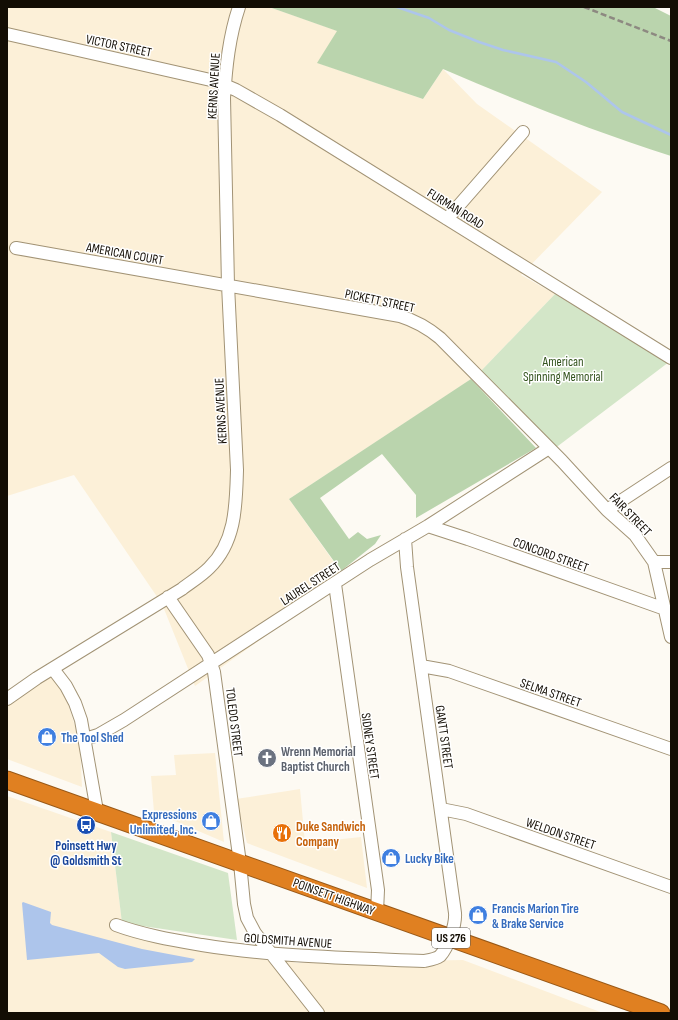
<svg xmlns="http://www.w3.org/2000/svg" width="678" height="1020" viewBox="0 0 678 1020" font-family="'Sofia Sans Condensed',sans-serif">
<rect width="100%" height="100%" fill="#fdfaf3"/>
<path fill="#fcf0d8" d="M7 7H269L338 31 318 63 423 99 443 69 477 104 602 192 521 275 555 294 480 372 464 384 289 499 346 579 195 686 162 604 74 475 7 496Z
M57 669 80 742 82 787 7 759V695Z
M215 753 224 842 154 812 151 776 176 775 174 755Z
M300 789 305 843 361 837 367 888 247 843 236 799Z
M7 796 111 832 122 923 297 963 463 960 603 1013H7Z"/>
<path fill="#d3e6c8" d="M555 294 669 362 554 449 480 372Z
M111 832 228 873 237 940 122 923Z"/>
<path fill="#bad4ad" d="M269 7H653L671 16V156C593 131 518 101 443 69L423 99 317 63 337 31Z
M471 379 536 448 416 518V495L382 454 320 498 349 539 358 532 367 539 381 535 375 544 341 571 289 499Z"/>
<path fill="#adc5eb" d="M23 902 51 912 50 923 52 925 142 949 195 959 192 962 125 969 118 967 99 953 27 960 22 903Z"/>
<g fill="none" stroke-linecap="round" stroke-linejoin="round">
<path stroke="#adc5eb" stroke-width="2.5" d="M397 7 429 18 449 30 479 42 503 50 556 62 586 82 622 112 671 135"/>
<defs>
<path id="minor" d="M7 34 215 81 236 90 280 115 671 358
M447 219 523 132
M16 248 400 316C416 321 428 328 440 338L562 461 607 510 635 535 654 562 671 637
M607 510 671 468
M428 526 468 539 665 609
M654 562H671
M335 584 378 890 377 912
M168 597 208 655 214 672 240 863 244 904 247 918 255 933 318 1013
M421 666 449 671 671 749
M53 669 66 686 75 703 81 720 97 811
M7 699 37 678 182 589C191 582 201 576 209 568 236 542 236 505 237 470L228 285 224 98C226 67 229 37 239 7
M85 739 98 735 124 720 370 560 428 526 549 448
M441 809 466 814 671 887
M116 925C143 935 173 940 202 945 276 957 350 958 424 961 429 960 436 959 440 956 448 947 456 925 455 913L407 567 405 539"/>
<path id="highway" d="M7 780 661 1013"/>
</defs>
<use href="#minor" stroke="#a29375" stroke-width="14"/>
<use href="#highway" stroke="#985817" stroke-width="19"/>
<use href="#minor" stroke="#fff" stroke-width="12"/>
<use href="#highway" stroke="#e08021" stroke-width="17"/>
<path stroke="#8d8981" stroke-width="2.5" stroke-dasharray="6 3" stroke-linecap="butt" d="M584 7 671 41"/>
</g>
<defs>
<symbol id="shop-disc" viewBox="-11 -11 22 22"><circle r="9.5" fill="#3f7fe0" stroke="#fff"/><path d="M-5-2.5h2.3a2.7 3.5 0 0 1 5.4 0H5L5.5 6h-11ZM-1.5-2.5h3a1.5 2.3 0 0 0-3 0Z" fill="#fff"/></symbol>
<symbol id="church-disc" viewBox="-11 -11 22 22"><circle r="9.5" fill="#6b7280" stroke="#fff"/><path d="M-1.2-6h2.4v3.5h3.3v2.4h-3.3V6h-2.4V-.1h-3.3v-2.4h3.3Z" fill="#fff"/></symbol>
<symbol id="bus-disc" viewBox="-11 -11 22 22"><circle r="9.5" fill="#1a4fb4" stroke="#fff"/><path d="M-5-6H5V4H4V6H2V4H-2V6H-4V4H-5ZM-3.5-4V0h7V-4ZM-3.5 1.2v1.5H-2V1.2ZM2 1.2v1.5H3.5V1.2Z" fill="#fff"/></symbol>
<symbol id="restaurant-disc" viewBox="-11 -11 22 22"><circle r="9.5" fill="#e8710a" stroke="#fff"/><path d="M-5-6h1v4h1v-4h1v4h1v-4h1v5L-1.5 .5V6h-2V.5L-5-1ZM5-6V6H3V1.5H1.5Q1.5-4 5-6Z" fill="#fff"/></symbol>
</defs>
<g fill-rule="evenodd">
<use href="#shop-disc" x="36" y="726" width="22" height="22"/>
<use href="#church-disc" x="256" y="747" width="22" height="22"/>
<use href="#shop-disc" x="200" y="810" width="22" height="22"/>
<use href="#bus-disc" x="75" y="814" width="22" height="22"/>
<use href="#restaurant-disc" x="271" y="822" width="22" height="22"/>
<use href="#shop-disc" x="380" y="847" width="22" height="22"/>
<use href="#shop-disc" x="467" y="904" width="22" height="22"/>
</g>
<g text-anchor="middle" stroke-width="3" stroke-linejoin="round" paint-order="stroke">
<rect fill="#fff" stroke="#5a564f" stroke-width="1" x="432" y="928" width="38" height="20" rx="3"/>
<g font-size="12" font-weight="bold" fill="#130d04">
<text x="451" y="942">US 276</text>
</g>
<g font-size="13" fill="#130d04" stroke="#fff">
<text transform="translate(119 45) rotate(12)" y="5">VICTOR STREET</text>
<text transform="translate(213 86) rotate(-87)" y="5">KERNS AVENUE</text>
<text transform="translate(456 208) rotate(32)" y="5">FURMAN ROAD</text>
<text transform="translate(125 253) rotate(10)" y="5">AMERICAN COURT</text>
<text transform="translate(380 300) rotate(12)" y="5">PICKETT STREET</text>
<text transform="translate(220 411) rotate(-93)" y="5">KERNS AVENUE</text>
<text transform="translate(631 514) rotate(46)" y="5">FAIR STREET</text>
<text transform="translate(551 554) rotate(20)" y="5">CONCORD STREET</text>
<text transform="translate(310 583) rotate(-33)" y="5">LAUREL STREET</text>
<text transform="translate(551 692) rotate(19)" y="5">SELMA STREET</text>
<text transform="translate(235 722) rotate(83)" y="5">TOLEDO STREET</text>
<text transform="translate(445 737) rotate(82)" y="5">GANTT STREET</text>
<text transform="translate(371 746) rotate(82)" y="5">SIDNEY STREET</text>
<text transform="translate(561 833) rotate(19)" y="5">WELDON STREET</text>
<text transform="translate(334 896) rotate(20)" y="5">POINSETT HIGHWAY</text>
<text transform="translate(288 940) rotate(4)" y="5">GOLDSMITH AVENUE</text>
</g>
<g font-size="13" fill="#33531d" stroke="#fff">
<text x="563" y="366">American<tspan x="563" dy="15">Spinning Memorial</tspan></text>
</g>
<g font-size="13" font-weight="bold" fill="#366cbe" stroke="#fff" text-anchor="start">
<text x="61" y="742">The Tool Shed</text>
<text x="197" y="819" text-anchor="end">Expressions<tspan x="197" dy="15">Unlimited, Inc.</tspan></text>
<text x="405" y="863">Lucky Bike</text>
<text x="492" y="913">Francis Marion Tire<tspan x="492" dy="15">&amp; Brake Service</tspan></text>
</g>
<g font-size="13" font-weight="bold" fill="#5b616d" stroke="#fff" text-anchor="start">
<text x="281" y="756">Wrenn Memorial<tspan x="281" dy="15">Baptist Church</tspan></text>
</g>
<g font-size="13" font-weight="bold" fill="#c56008" stroke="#fff" text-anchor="start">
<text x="296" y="831">Duke Sandwich<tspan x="296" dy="15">Company</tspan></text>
</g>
<g font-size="13" font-weight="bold" fill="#164399" stroke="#fff">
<text x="86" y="850">Poinsett Hwy<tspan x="86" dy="15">@ Goldsmith St</tspan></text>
</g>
</g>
<rect width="678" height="1020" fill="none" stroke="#130d04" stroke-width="16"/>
</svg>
